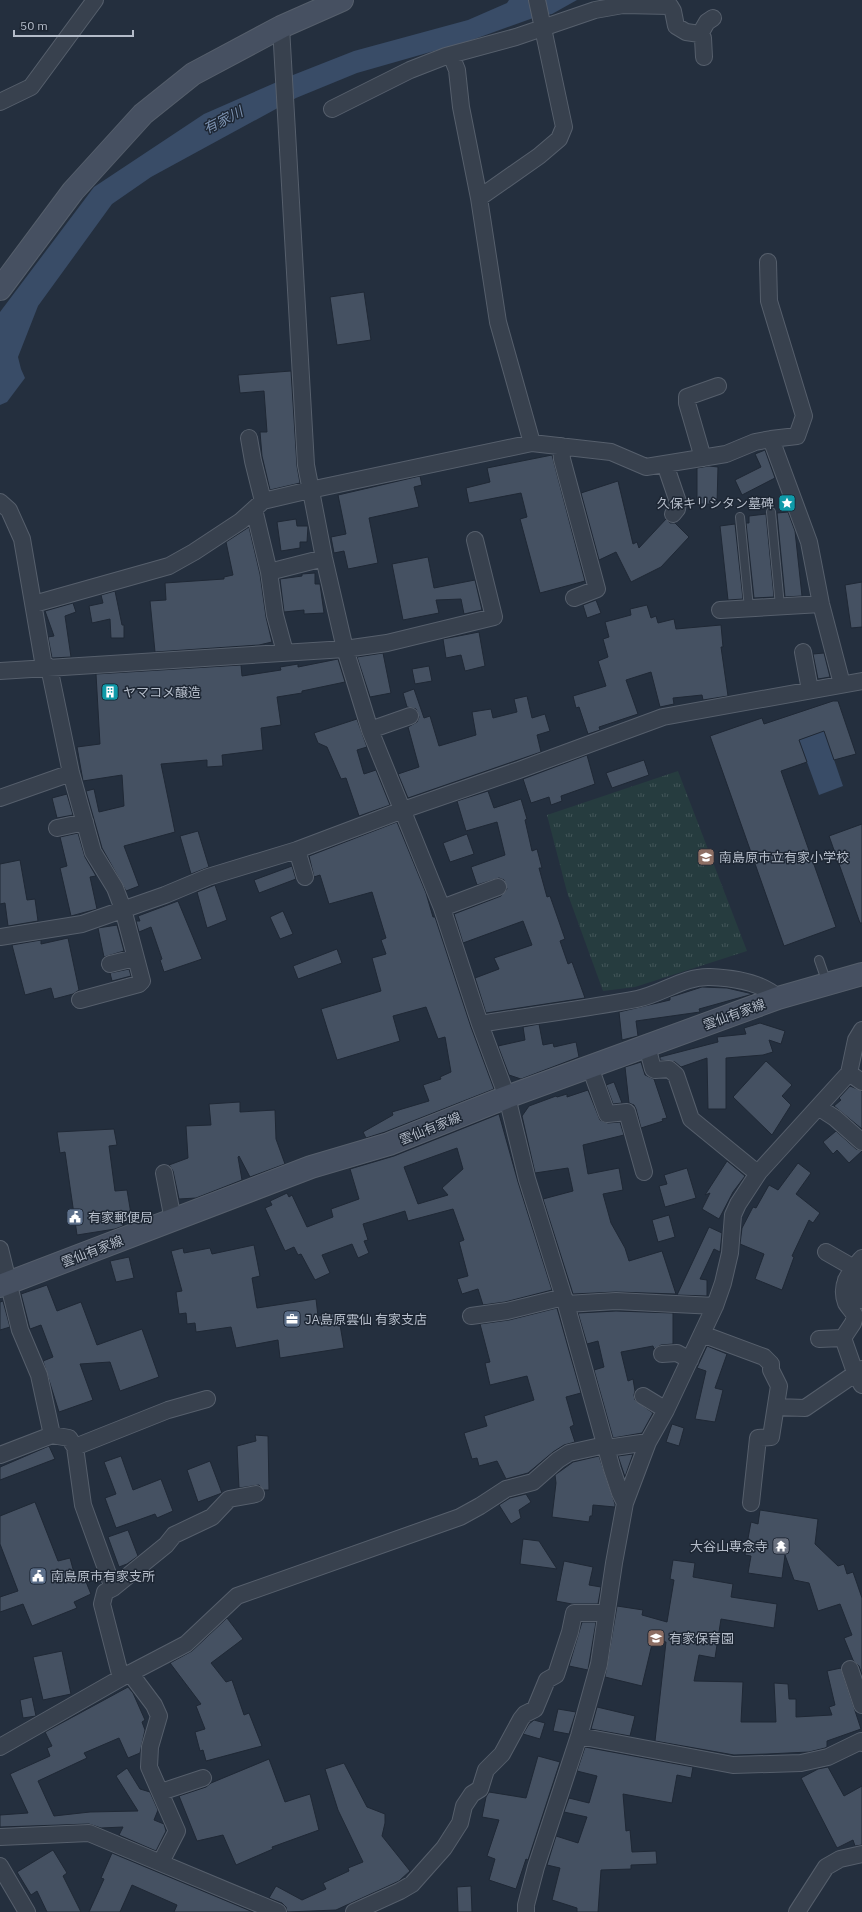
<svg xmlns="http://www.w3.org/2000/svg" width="862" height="1912" viewBox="0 0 862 1912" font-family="'IBM Plex Sans','Noto Sans JP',sans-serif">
<defs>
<pattern id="park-tufts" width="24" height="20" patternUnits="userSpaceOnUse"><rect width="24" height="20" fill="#263c3f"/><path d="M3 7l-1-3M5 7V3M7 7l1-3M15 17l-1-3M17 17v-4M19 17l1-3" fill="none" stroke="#435659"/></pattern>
</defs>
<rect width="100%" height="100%" fill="#242f3e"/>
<path fill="url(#park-tufts)" d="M678 771 747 951 635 987 603 991 567 892 547 815Z"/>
<path fill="#394c67" d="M509 0H577L552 14 536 17 469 41 357 73 296 98 151 177 112 204 38 306 18 357 21 369 25 378 7 402 0 405V312L94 187 204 114 293 75 354 51 468 20 507 3Z
M836 726 831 751 843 786 819 795 799 740Z"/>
<path fill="#455162" stroke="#1f2835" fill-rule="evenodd" d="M364 292 371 340 337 345 330 297Z
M291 371 297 466 300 483 270 490 262 456 260 432H267L264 391 240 393 238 375Z
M765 450 775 478 742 495 735 480 761 467 755 454Z
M552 455 585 581 540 593 520 519 527 517 521 493 469 503 466 488 490 482 487 468Z
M709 466 718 467 717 504H697V468Z
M420 476 422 485 414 487 419 507 369 518 378 563 348 569 344 551 334 553 331 537 346 534 338 495Z
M618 481 633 544 637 542 639 548 666 519 670 523H675L689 537 661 567 631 582 616 552 599 560 581 493Z
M788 512 795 531 802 596 785 597 777 513Z
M766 514 774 597 754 598 746 523H749V516Z
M296 519 297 526H308L307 542H300V548L281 551 277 522Z
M735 524 743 599 728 600 720 526Z
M249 527 260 574 266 617 272 642 259 645 155 652 150 601 166 600 165 583 224 579V577L233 575 226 542Z
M428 557 434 588 475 580 482 610 464 614 461 599 436 600 439 613 403 620 392 564Z
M315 573V584H320L324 613 304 614V610L284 612 280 579 302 576V574Z
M862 582V627L851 628 845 585Z
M115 591 122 625H124V638H111L110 619 92 623 89 606 103 603 101 595Z
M596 600 601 613 587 618 583 605Z
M73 603 76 612 65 616 71 657 52 658 48 637 54 636 45 611Z
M647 605 651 618 656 616 658 623 674 619 676 629 721 625 723 647H721L728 696 703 700 702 695 673 698 674 704 660 707 651 672 626 680 638 714 599 727 600 730 588 734 579 707 576 708 573 696 606 686 598 661 608 657 603 639 609 637 605 622 631 615 630 609Z
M479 632 485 666 465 671 461 655 446 658 443 639Z
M383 653 391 693 370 697 357 657Z
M824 653 830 677 818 679 813 654Z
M338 659 345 682 302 691V693L277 697 281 725 261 728 263 750 222 755 223 766 207 767V760L161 764 175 832 124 846 139 886 126 891 102 848 86 791 94 789 99 812 124 806 122 775 83 781 77 747 100 744 96 674 241 665 242 676 281 670 280 667 298 664V667Z
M429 666 432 681 415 684 412 669Z
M414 689 424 718 430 716 439 746 476 735 472 712 491 709 493 718 517 712 514 699 527 696 532 718 545 714 550 731 537 735 541 752 408 798 398 774 419 767 408 727 417 722 419 717 416 709 407 707 403 693Z
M833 701H838L856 754 834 760 824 731 799 740 807 762 781 771 836 927 784 946 710 736 762 718 764 724Z
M357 719 367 747 357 750 364 774 376 770 390 805 359 816 346 778 341 779 327 747 318 743 314 733Z
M587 755 595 784 561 796 562 801 551 805 549 797 531 803 523 779Z
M644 760 649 775 612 788 606 773Z
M488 791 494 808 521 799 527 819 525 820 532 851 537 849 542 868H539L547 897 550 896 565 939 560 941 568 964 572 962 585 998 486 1013 475 978 499 969 494 958 532 945 523 921 463 943 454 914 501 896 507 889 504 880 499 878 477 885 471 867 505 855 497 822 466 831 457 801Z
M67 794 73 815 57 818 52 798Z
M397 822 426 893 433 917H435L471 1027 494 1089 385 1132 366 1138 363 1132 393 1115 392 1112 429 1101 423 1085 441 1079 440 1077 451 1072 445 1037 438 1039 426 1007 393 1016 400 1041 337 1060 321 1009 381 991 372 958 386 954 381 940 386 938 372 892 329 904 320 875 314 877 309 856Z
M862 824V923H860L829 836Z
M198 831 209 867 191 874 180 836Z
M78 833 85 857 96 876 90 877 97 909 71 916 60 868 67 866 60 837Z
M467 834 474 854 450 862 443 843Z
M20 860 27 900 35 899 38 921 8 926 5 903 0 904V864Z
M292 866 296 879 259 893 254 880Z
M215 885 227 920 207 928 197 892Z
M178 901 202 959 164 972 160 960 162 959 151 927 139 932 136 921H140L138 916Z
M283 911 293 934 280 939 270 917Z
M117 925 124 951 104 957 98 928Z
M68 938 79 990 73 994 54 999 51 988 25 995 12 945 41 940V944Z
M337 949 342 963 298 979 293 966Z
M129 969 131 976 112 981 110 973Z
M702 987 727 988 753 994 699 1009 700 1012 636 1021 638 1036 622 1040 619 1012 670 1000V997L677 995Z
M760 1023 785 1031 781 1044 769 1040 773 1052 763 1055 726 1058V1109H708L707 1058 681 1067 675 1062 660 1060V1057L718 1042 717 1037 746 1034 744 1028Z
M539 1024 543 1045 553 1043 554 1047 576 1042 579 1057 521 1079 509 1075 498 1046 525 1040 523 1027Z
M766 1061 792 1085 782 1096 791 1105 772 1135 733 1097Z
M641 1062 645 1075 654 1079 667 1118 662 1119 663 1121 641 1128 636 1109 634 1105 629 1103 625 1067Z
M614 1082 622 1103 613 1104 606 1085Z
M850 1086 862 1091V1129L834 1106 841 1100 839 1098Z
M588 1090 600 1120 608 1123 620 1122 624 1135 583 1145 588 1174 619 1168 623 1190 603 1194 611 1223 625 1248 629 1261 662 1251 676 1294 616 1292 573 1294 543 1199 573 1191 568 1168 535 1173 522 1116 529 1106 556 1096 557 1097 567 1094V1097Z
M240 1102V1112L275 1110 276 1139 285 1164 250 1177 239 1156 238 1157 242 1180 196 1198 179 1199 173 1171 169 1165 188 1158 186 1126 211 1125 209 1104Z
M499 1114 518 1182 552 1290 505 1302 483 1305 478 1289 462 1294 457 1279 468 1276 459 1242 464 1240 453 1209 408 1221 405 1211 363 1224 368 1240 364 1241 369 1253 358 1258 352 1244 322 1255 330 1273 315 1280 301 1254 298 1255 294 1247 285 1251 265 1208 272 1205 270 1201 287 1193 289 1197 292 1195 307 1227 333 1217 331 1209 359 1199 350 1169 394 1156ZM457 1148 463 1169 442 1188 448 1195 418 1204 404 1167Z
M114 1129 117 1145 109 1146 115 1191 127 1190 132 1220 123 1222V1226L115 1229 77 1235 65 1152 60 1153 57 1132Z
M836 1131 856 1149 862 1151 849 1163 837 1150 833 1154 823 1142Z
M727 1161 745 1176 733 1192 719 1219 702 1209 710 1193 705 1195Z
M798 1163 811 1173 796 1194 820 1213 813 1223 809 1220 792 1256 794 1257 782 1290 755 1279 764 1254 740 1244 742 1228 753 1207 756 1208 769 1185 778 1190Z
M687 1168 696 1198 665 1207 659 1186 667 1184 664 1175Z
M669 1215 675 1237 658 1242 652 1220Z
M709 1227 722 1233 720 1252 714 1249 700 1279 707 1280V1296L677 1295Z
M254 1245 260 1276 252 1278 257 1308 316 1299 318 1316 338 1313 344 1348 280 1358 278 1340 236 1348 231 1327 196 1332 195 1323 187 1324 186 1313 179 1314 176 1292 182 1291 171 1251 183 1248 184 1253 210 1248 212 1254Z
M129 1257 134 1278 116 1282 110 1261Z
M47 1285 57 1311 81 1302 97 1345 142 1329 159 1377 120 1391 110 1362 80 1364 93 1400 59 1412 43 1361 53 1357 41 1325 30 1329 21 1294Z
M3 1301 10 1327 0 1330V1302Z
M557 1308 581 1393 566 1397 574 1425 570 1427 575 1442 564 1445 553 1452 528 1473 506 1479 497 1461 479 1466 477 1458 472 1459 464 1433 487 1426 484 1416 534 1400 527 1376 490 1385 485 1363 490 1362 480 1324 509 1320Z
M616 1311 673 1313V1344L661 1345 654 1349 653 1346 621 1352 628 1381 633 1379 635 1391 634 1395 635 1400 653 1413 642 1433 613 1438 594 1370 604 1367 598 1341 587 1344 578 1313Z
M707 1346 727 1354 715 1388 723 1390 715 1422 695 1419 706 1371 697 1368Z
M672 1424 684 1428 679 1446 666 1442Z
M255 1435 268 1436 269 1490H264L259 1485 239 1488 237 1446 256 1441Z
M49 1446 55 1459 0 1480V1467Z
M633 1454 625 1477 618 1456Z
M121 1456 133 1490 161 1479 173 1511 157 1518 155 1514 116 1528 105 1498 116 1494 104 1462Z
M599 1456 615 1504V1507L593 1505 592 1516H590L589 1522 552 1517 556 1483 555 1475 573 1462Z
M210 1461 222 1493 198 1502 187 1470Z
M526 1494 531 1502 519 1510 521 1518 511 1524 499 1505 510 1498Z
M35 1502 58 1561 70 1558 76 1580 84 1577 91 1594 74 1602 77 1608 32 1626 23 1604 0 1612V1597L18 1591 0 1544V1516Z
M760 1510 818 1519 815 1544 838 1566 844 1564 847 1574 853 1572 862 1598V1675L859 1666 853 1660 844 1638 852 1635 840 1604 818 1611 809 1583 794 1580 785 1555 782 1578 748 1573 751 1556 745 1555 751 1522 758 1524Z
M128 1530 138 1556 127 1564 119 1567 108 1537Z
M523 1539 539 1541 557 1569 520 1564Z
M673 1560 695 1563 693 1577 733 1584 731 1597 777 1604 774 1628 721 1619 715 1658 699 1655 694 1681 743 1682 741 1722H776L774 1683 788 1684 789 1699H796V1717L832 1715 829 1707 835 1705 827 1671 841 1668 861 1729 827 1741V1747L825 1748 809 1752 767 1754 734 1755 655 1741 666 1642 653 1640 642 1686 605 1677 617 1606 643 1610 642 1615 667 1622 674 1580 670 1579Z
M564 1561 593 1567 589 1585 601 1587 598 1604H572L556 1601Z
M227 1618 243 1639 211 1663 226 1682 232 1680 244 1715 249 1713 262 1746 206 1761 203 1750 200 1751 195 1732 205 1729 196 1706 201 1704 170 1663 192 1651Z
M582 1622H596L588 1670 569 1666Z
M62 1651 71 1694 43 1700 33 1657Z
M128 1687 133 1693 145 1720 142 1722 145 1730 140 1753 128 1758 119 1738 84 1753 87 1758 38 1781 54 1816 90 1812 138 1811 116 1776 127 1768 140 1789 150 1792 158 1810 154 1820 164 1824 166 1831 156 1851 119 1835 123 1827 101 1828 89 1824 0 1827V1815L28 1813 10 1774 50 1756 47 1748 52 1746 45 1732Z
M32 1697 36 1716 23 1718 20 1700Z
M597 1707 635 1716 630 1736 591 1729Z
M558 1709 576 1712 569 1734 553 1731Z
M534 1720 545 1723 540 1739 523 1734 529 1724Z
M585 1747 693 1767 691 1778 677 1775 672 1803 623 1794 626 1831 630 1830 632 1852 656 1851 657 1864 631 1865V1869L601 1870 598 1912H577V1908L552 1900 560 1868 547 1865 556 1836 578 1843 587 1817 564 1812 569 1798 589 1803 597 1776 577 1771Z
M538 1756 560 1762 528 1860 526 1859 516 1889 489 1880 495 1859 487 1856 499 1820 482 1817 486 1797 489 1792 526 1798Z
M269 1759 285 1802 310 1794 319 1830 272 1847 273 1849 236 1865 223 1835 197 1841 179 1796 206 1787 211 1783Z
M344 1763 367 1807 385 1814V1823L382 1836 410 1871 399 1881 336 1910 287 1912 286 1907 282 1903 269 1898 276 1886 302 1900 326 1889 323 1883 349 1871 348 1868 363 1862 338 1810 325 1769Z
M828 1767 844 1796 862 1786V1845L855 1846 853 1840 837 1848 801 1778 818 1769Z
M53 1850 67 1873 63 1876 81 1912H47L37 1891 31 1895 17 1872Z
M112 1853 253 1912H174L177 1905 132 1885 120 1912H89L104 1879 101 1878Z
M471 1886 472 1912H458L457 1887Z"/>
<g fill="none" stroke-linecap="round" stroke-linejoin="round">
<defs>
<path id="lane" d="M771 512 780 606
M740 517 749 608
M819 960 827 983"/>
<path id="street" d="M281 27 306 465 324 558 345 649 370 730 442 908 480 1024 507 1097 527 1179 566 1304 612 1469 620 1493 625 1503
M700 34 703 38 704 57
M451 55 457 70 461 107 479 198
M0 102 31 87 95 0
M332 109 410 70 446 56 516 37 595 10 623 5 670 6 673 11 676 26 686 32 700 34 707 22 713 18
M768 262 769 301 804 416 797 436 771 439
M249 438 253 461 263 501
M532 443 498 322 479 198 539 156 559 139 564 127 537 0
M561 446 562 459 597 589 574 598
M703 458 687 403V397L718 386
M665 464 678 502 677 509 673 514
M0 502 9 510 22 539 44 667
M254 509 269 572 275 615 285 652
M269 572 324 558
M34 604 169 566 194 552 241 521 263 501 310 490 532 443 611 452 646 467 726 454 755 442 771 439 809 542 821 604 842 684
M720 610 821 604
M803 652 810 690
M49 667 71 773 93 852 115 888 123 909 142 981 139 984 80 1000
M0 671 345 649 387 643 494 617 475 540
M370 730 410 716
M0 798 71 773
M57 828 85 822
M297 850 305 877
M442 908 498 887
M0 937 82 924 165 895 208 877 297 850 403 810 519 770 663 717 862 681
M110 964 135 958
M480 1024C533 1015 585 1009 637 999 662 994 684 976 710 977 733 978 762 982 778 998
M647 1046 653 1069 655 1070 669 1069 676 1075 691 1119 751 1168 759 1172
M590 1067 607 1114 627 1112 644 1172
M849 1073 862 1082
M818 1107 835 1118 862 1142
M164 1173 173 1220
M0 1249 20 1330 39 1375 52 1435 69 1438 75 1447
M826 1252 854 1268 862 1279
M862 1258C850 1272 839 1284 846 1303 849 1308 853 1311 855 1316L853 1323 843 1338 856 1375 862 1385
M846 1280 862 1300
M566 1304 616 1301 715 1306
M471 1316 507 1311 564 1297
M702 1334 764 1357 771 1364V1370L779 1386 771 1437 758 1438 751 1503
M819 1339 843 1338
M662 1354 677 1353 690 1360
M643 1396 666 1410
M776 1407 805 1408 862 1369
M607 1448 648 1442
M0 1455 52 1435
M113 1588 83 1505 75 1447 168 1410 207 1399
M850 1669 862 1705
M130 1673 154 1705 159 1716 150 1747 149 1767 177 1831 161 1862
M121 1678 102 1604 105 1592 113 1588 166 1545 174 1535 212 1517 229 1499 256 1494
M579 1736 733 1765 801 1763 828 1757 861 1741 862 1743
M0 1747 121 1678 186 1644 237 1596 460 1517 480 1506 506 1489 533 1482 558 1460 569 1453 605 1445
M161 1792 203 1778
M0 1837 89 1833 278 1912
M0 1866 27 1912
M354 1912 400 1891 412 1884 444 1848 460 1823 464 1806 472 1794 480 1789 486 1770 502 1754 521 1719 525 1714 535 1709 547 1680 556 1675 570 1632 574 1613H606
M526 1912V1905L536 1867 579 1736 599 1664 614 1563 625 1503 648 1442 666 1410 715 1306 723 1283 730 1253 733 1215 738 1204 759 1172 849 1073 856 1040 862 1030
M797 1912 826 1867 840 1859 862 1854"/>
<path id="secondary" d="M0 289 73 191 143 114 193 74 281 27 342 0
M0 1286 311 1167 389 1144 507 1097 778 998 862 974"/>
</defs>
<use href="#lane" stroke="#565f6c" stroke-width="10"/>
<use href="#street" stroke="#565f6c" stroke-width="18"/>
<use href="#secondary" stroke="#565f6c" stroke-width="24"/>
<use href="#lane" stroke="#38414e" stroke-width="8"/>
<use href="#street" stroke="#38414e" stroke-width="16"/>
<use href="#secondary" stroke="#465061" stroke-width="22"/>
</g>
<defs>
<symbol id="sight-square" viewBox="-11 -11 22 22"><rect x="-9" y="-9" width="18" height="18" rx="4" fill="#0f9aa8" stroke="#1d2633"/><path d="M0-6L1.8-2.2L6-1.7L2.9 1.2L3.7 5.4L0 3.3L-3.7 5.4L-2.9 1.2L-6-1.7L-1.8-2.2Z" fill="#fff"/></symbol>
<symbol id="building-square" viewBox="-11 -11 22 22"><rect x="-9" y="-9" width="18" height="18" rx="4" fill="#0f9aa8" stroke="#1d2633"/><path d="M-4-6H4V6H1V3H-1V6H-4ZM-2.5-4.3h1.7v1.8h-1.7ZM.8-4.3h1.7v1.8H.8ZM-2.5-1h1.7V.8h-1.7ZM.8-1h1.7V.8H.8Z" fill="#fff"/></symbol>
<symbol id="school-square" viewBox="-11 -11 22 22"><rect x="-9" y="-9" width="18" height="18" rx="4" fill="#8d6e63" stroke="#1d2633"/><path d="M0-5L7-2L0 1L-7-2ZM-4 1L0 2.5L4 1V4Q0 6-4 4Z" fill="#fff"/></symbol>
<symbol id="civic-square" viewBox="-11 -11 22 22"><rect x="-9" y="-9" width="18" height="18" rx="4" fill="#5c6f8a" stroke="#1d2633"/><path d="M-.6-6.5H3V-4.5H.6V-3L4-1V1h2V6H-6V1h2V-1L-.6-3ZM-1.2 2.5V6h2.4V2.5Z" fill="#fff"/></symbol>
<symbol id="office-square" viewBox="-11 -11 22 22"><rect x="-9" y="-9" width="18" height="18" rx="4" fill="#5c6f8a" stroke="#1d2633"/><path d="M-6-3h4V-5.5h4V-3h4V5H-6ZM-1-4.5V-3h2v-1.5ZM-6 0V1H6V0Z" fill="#fff"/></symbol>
<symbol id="temple-square" viewBox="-11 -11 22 22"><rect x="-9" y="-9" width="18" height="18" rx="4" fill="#6b7280" stroke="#1d2633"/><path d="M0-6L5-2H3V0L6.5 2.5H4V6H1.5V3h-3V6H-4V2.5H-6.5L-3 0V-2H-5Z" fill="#fff"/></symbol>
</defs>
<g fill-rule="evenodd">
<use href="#sight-square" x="777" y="493" width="20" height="20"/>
<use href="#building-square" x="100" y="682" width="20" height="20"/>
<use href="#school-square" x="696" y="847" width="20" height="20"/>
<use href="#civic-square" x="65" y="1207" width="20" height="20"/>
<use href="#office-square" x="282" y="1309" width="20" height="20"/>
<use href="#temple-square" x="771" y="1536" width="20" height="20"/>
<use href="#civic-square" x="28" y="1566" width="20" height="20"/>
<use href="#school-square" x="646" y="1628" width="20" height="20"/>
</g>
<g text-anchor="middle" stroke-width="3" stroke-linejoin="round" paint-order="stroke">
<g font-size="13" fill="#b4bcc9" stroke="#1d2633" text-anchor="start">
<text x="774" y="508" text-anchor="end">久保キリシタン墓碑</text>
<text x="123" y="697">ヤマコメ醸造</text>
<text x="719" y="862">南島原市立有家小学校</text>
<text x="88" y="1222">有家郵便局</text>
<text x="305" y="1324">JA島原雲仙 有家支店</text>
<text x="768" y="1551" text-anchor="end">大谷山専念寺</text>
<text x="51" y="1581">南島原市有家支所</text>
<text x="669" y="1643">有家保育園</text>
</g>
<g font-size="13" fill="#b4bcc9" stroke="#1d2633">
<text transform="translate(734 1014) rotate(-20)" y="5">雲仙有家線</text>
<text transform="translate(430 1128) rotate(-22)" y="5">雲仙有家線</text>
<text transform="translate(92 1251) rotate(-21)" y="5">雲仙有家線</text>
</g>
<g font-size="14" font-style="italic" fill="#7c92b1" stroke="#1d2633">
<text transform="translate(223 120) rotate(-27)" y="5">有家川</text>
</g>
</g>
<path d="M14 30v6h119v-6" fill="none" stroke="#b4bcc9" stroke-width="2"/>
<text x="20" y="30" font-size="12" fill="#b4bcc9" stroke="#1d2633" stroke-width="3" paint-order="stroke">50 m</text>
</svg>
